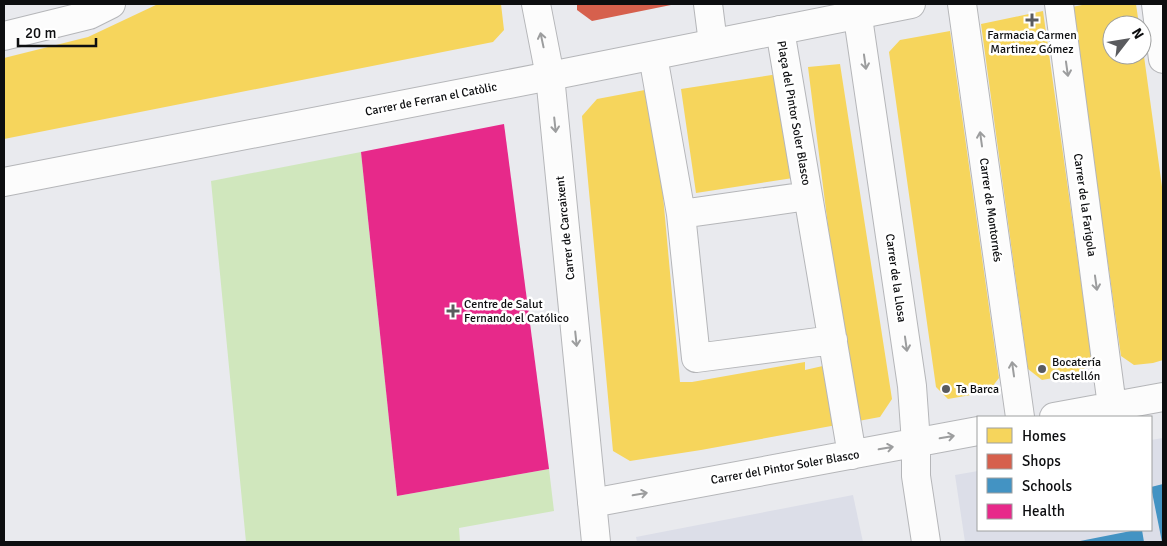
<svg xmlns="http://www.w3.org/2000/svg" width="1167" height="546" viewBox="0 0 1167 546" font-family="Signika,sans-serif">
<rect width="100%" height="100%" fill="#e9eaee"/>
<path fill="#dcdee8" d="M1163 438V542H965L955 475 978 471V530H1151V440Z
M853 495 863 542H637L636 537Z"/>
<path fill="#d0e7bd" d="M361 152 397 496 549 469 554 511 459 528 460 542H246L211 181Z"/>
<path fill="#f6d55c" d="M158 4H501L504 30 493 42 4 139V58L88 37Z
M1087 4H1136L1139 25H1112V55H1142L1143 49 1163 194V360L1153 363 1134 365 1121 356 1072 7Z
M1043 11 1092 360 1081 373 1042 380 1028 369 981 24Z
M950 31 999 378 988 392 948 399 936 387 889 52 900 40Z
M840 64 892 399 880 417 701 450 630 461 613 451 582 116 597 99 650 89 657 130 680 382H692L805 362V370L845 361 808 67Z
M778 74 793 178 696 193 681 89Z"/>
<path fill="#d6604d" d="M577 4H671V5L592 21 577 10Z"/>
<path fill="#4393c3" d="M1163 484V542H1162L1151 487Z
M1136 530H1142L1144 542H1075Z"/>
<path fill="#e7298a" d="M504 124 549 469 397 496 361 152Z"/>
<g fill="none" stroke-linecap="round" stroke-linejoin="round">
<defs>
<path id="street" d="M536 4 550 76 596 542
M708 4 713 43
M856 4 912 386 916 443V476L926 542
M962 4 1020 417
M1059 4 1112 406
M1156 4 1163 59
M780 30 852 455
M4 36 89 15 111 4
M653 56 681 214
M808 196 681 214 696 358 833 340
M1054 417 1163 397
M592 503 978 431"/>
<path id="secondary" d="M4 182 550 76 911 4"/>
</defs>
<use href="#street" stroke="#b5b6b9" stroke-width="30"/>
<use href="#secondary" stroke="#b5b6b9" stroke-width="30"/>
<use href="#street" stroke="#fcfcfc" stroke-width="28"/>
<use href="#secondary" stroke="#fcfcfc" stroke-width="28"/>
</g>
<defs><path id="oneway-shaft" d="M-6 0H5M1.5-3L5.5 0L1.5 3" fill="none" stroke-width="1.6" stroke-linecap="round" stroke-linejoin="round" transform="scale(1.25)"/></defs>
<g stroke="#9c9d9e">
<use href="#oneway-shaft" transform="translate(542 40) rotate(-102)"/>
<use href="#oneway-shaft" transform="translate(865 62) rotate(82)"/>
<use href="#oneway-shaft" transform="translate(1067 69) rotate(82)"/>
<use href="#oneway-shaft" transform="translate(555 125) rotate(84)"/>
<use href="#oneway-shaft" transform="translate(981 139) rotate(-98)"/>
<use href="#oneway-shaft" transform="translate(1096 283) rotate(82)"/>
<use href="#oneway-shaft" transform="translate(576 339) rotate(84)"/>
<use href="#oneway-shaft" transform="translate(906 344) rotate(82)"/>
<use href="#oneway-shaft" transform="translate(1013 369) rotate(-98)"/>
<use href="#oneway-shaft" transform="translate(947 437) rotate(-10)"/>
<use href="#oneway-shaft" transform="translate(886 448) rotate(-10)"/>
<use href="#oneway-shaft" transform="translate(640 494) rotate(-10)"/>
</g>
<g fill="#5a5b5e" stroke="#fff" stroke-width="2">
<path d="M1029.5 12.5h5v5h5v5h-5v5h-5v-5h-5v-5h5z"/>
<path d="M450.5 303.5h5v5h5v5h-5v5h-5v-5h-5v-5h5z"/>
<circle cx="1042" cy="369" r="5"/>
<circle cx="946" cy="389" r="5"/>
</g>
<g text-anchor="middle" stroke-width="5" stroke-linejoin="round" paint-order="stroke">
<g font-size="12" fill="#0d0e10" stroke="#fff" text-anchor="start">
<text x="1032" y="39" text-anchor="middle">Farmacia Carmen<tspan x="1032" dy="14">Martinez Gómez</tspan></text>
<text x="464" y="308">Centre de Salut<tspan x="464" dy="14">Fernando el Católico</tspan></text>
<text x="1052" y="366">Bocatería<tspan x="1052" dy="14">Castellón</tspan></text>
<text x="956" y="393">Ta Barca</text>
</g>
<g font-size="12" fill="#0d0e10" stroke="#fff">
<text transform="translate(431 99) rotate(-11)" y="4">Carrer de Ferran el Catòlic</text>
<text transform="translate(794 113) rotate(80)" y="4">Plaça del Pintor Soler Blasco</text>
<text transform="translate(1085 205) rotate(82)" y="4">Carrer de la Farigola</text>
<text transform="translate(991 210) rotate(82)" y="4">Carrer de Montornés</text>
<text transform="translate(565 228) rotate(-96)" y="4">Carrer de Carcaixent</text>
<text transform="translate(896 278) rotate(82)" y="4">Carrer de la Llosa</text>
<text transform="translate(785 467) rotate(-10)" y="4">Carrer del Pintor Soler Blasco</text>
</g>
</g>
<rect width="1167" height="546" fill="none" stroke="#0d0e10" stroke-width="10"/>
<rect x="977" y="416" width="175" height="115" fill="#ffffff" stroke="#9e9f9f"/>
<rect x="987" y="428" width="25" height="15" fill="#f6d55c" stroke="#9e9f9f"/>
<text x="1022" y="441" font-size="15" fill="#0d0e10">Homes</text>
<rect x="987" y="454" width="25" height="15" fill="#d6604d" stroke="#9e9f9f"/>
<text x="1022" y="466" font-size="15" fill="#0d0e10">Shops</text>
<rect x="987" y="478" width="25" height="15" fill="#4393c3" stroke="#9e9f9f"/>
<text x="1022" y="491" font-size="15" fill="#0d0e10">Schools</text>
<rect x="987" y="504" width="25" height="15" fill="#e7298a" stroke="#9e9f9f"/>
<text x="1022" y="516" font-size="15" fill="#0d0e10">Health</text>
<g transform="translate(1127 40) rotate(59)"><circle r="24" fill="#ffffff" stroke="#9e9f9f"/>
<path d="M0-4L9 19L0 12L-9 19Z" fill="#5a5b5e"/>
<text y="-8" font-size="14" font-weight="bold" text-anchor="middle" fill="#0d0e10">N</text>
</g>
<path d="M18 38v8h78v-8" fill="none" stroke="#0d0e10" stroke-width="2.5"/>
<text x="25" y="38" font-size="15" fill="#0d0e10" stroke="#ffffff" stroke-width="4" paint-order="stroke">20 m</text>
</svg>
